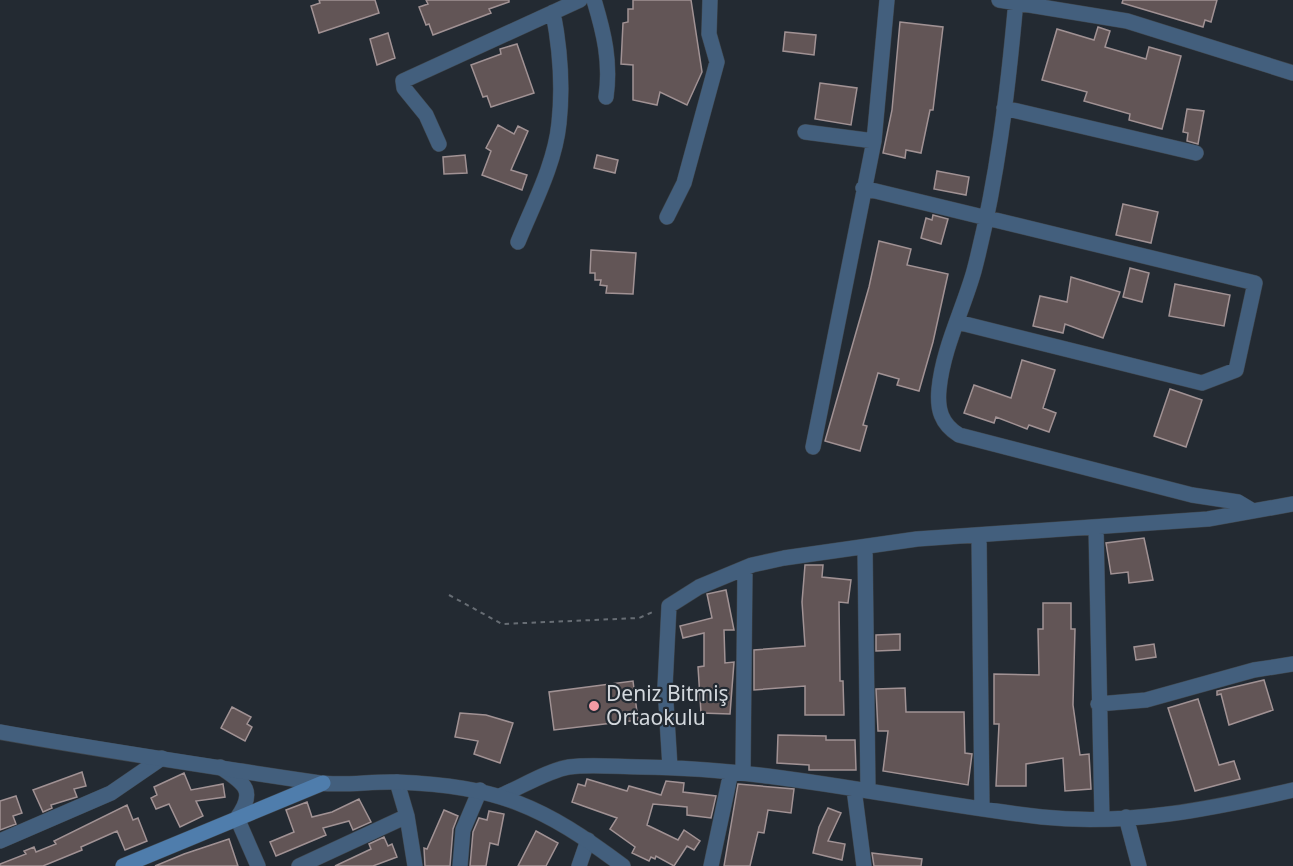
<svg xmlns="http://www.w3.org/2000/svg" width="1293" height="866" viewBox="0 0 1293 866" font-family="'Noto Sans',sans-serif">
<rect width="100%" height="100%" fill="#232a32"/>
<path fill="#625556" stroke="#a19294" stroke-width="1.5" d="M319 0H375L379 13 319 33 311 6 320 3Z
M426 0H509V2L489 9 491 13 433 35 429 24 426 25 419 7 428 4Z
M633 0H691L702 72 687 105 660 92 657 105 633 100V65L621 64 623 23 628 22V9H633Z
M1123 0H1217L1211 22 1205 20 1203 27 1122 3Z
M900 22 943 27 933 110H930L921 153 906 150 905 158 883 153 892 110Z
M1098 27 1110 31 1105 47 1146 59 1149 47 1181 56 1162 129 1129 120 1130 114 1084 101 1087 92 1042 80 1057 29 1094 40Z
M785 32 816 35 814 55 783 51Z
M388 33 395 58 377 65 370 39Z
M517 44 534 93 491 107 487 96 483 97 471 65 501 54 500 49Z
M820 83 857 88 851 125 815 119Z
M1187 109 1204 111 1198 144 1187 141 1188 133 1183 132Z
M498 125 514 134 518 126 528 131 511 170 527 175 522 190 482 175 491 151 486 148Z
M465 155 467 173 444 174 443 157Z
M597 155 618 160 615 173 594 168Z
M937 171 969 177 966 195 934 189Z
M1123 204 1158 212 1151 243 1116 235Z
M933 215 948 219 941 244 921 238 926 218 932 220Z
M879 241 911 249 907 265 948 274 933 342 919 391 897 385 899 379 878 373 863 425 867 426 860 451 825 441 869 287Z
M591 250 636 253 633 294 606 293 607 286 600 285 601 280H595V273H590Z
M1130 268 1149 273 1142 302 1123 297Z
M1071 277 1120 292 1103 338 1065 324 1063 333 1033 326 1040 296 1067 302Z
M1175 284 1230 295 1224 326 1169 316Z
M1022 360 1055 370 1043 408 1056 413 1049 432 1029 425 1027 429 996 417 994 423 964 413 974 385 1011 398Z
M1170 389 1202 400 1186 447 1154 436Z
M1144 538 1153 580 1129 583 1128 572 1111 574 1106 543Z
M805 565H823L822 577 851 580 848 603 839 602 840 681H843L844 715H805V686L754 690V650L805 646 802 602Z
M726 590 734 630H724L725 663 734 662 730 714 701 713 698 667 704 666V633L683 638 680 626 712 618 707 594Z
M1043 603H1071V629H1075L1073 705 1080 755 1089 754 1091 789 1065 791 1063 758 1026 764V786H996L999 724H994V674L1039 675 1038 629H1043Z
M900 634V650L876 651V635Z
M1154 644 1156 657 1136 660 1134 647Z
M1264 680 1273 710 1229 725 1221 694 1217 695V691Z
M633 681 638 720 554 730 549 692Z
M905 688 906 712H964L965 753 972 754 968 785 883 771 888 731H878L876 689Z
M1198 699 1219 765 1234 761 1240 779 1195 791 1168 708Z
M232 707 251 717 247 724 252 727 245 741 221 728Z
M460 713 486 715 513 723 500 763 474 754 478 741 455 737Z
M778 735 826 736V740H855L856 770H809V765L777 763Z
M82 772 86 786 74 789 77 797 51 805 52 808 43 812 33 790Z
M184 773 191 790 223 784 225 797 196 801 203 816 180 827 169 804 156 809 151 798 157 795 154 787Z
M587 779 627 791 629 786 661 795 666 781 684 783 683 792 716 796 711 818 687 815V807L653 804 647 825 678 840 684 830 700 841 694 850 687 846 674 866 656 856 655 859 651 857 649 861 632 853 635 847 610 829 617 818 572 802 578 784 585 786Z
M738 784 794 789 791 813 768 810 764 833 758 832 750 866H724Z
M16 796 22 813 13 816 16 824 0 830V801Z
M359 799 371 822 353 830 349 821 323 828 326 835 276 856 270 842 294 832 286 810 307 802 312 817 332 812Z
M127 805 133 820 138 818 147 841 125 850 117 831 81 847 82 850 43 866H0V864L26 854 24 851 34 847 36 852 56 844 54 841Z
M828 808 841 813 828 841 845 844 842 860 813 853 819 827Z
M444 810 458 816 453 829 450 866H425L424 848 427 849Z
M489 811 504 814 498 845 490 843 486 866H470L473 832 479 818 487 820Z
M536 831 558 843 546 866H518Z
M384 837 388 846 392 844 397 857 373 866H335L371 849 369 844Z
M229 839 238 866H155L184 854Z
M872 853 922 859 921 866H874Z"/>
<g fill="none" stroke-linecap="round" stroke-linejoin="round">
<defs>
<path id="minor" d="M594 0C604 33 611 62 606 97
M999 0 1127 21 1293 73
M1016 0C1008 91 997 183 974 271 963 310 943 348 939 389 937 409 941 424 959 435L1192 495 1238 502 1253 511
M1004 108 1196 153
M805 132 874 141
M439 144 426 115 404 88 403 81 580 0
M863 188 1255 283 1236 370 1202 383 957 322
M667 217 684 183 717 62 709 34 710 0
M518 242C533 205 555 164 559 123 563 86 560 48 553 12
M813 447 874 141 887 0
M1096 527 1102 819
M979 535 982 808
M865 547 868 791
M1098 704 1146 700 1254 670 1293 664
M220 767C244 783 257 790 237 818L258 866
M670 767 665 687 669 606 699 587 752 565 784 558 917 539 1208 519 1293 504
M743 771 745 569
M397 782 407 816 415 866
M854 789 864 866
M502 795C521 787 549 770 569 767 592 764 618 767 641 767 777 768 908 802 1042 817 1126 826 1212 809 1293 790
M1126 817 1139 866
M0 841 111 793 162 758
M299 866 407 816
M460 866 463 830 480 790
M579 866 588 840
M711 866 731 772"/>
<path id="tertiary" d="M0 732C106 751 213 767 320 783 345 786 372 781 397 782 498 786 543 806 623 866"/>
<path id="secondary" d="M123 866 323 783"/>
</defs>
<use href="#minor" stroke="#3f464d" stroke-width="16"/>
<use href="#tertiary" stroke="#3f464d" stroke-width="16"/>
<use href="#secondary" stroke="#3f464d" stroke-width="16"/>
<path stroke="#676d74" stroke-width="2" stroke-dasharray="4.5 4.5" stroke-linecap="butt" d="M449 595 502 624 639 618 655 611"/>
<use href="#minor" stroke="#435f7d" stroke-width="15"/>
<use href="#tertiary" stroke="#435f7d" stroke-width="15"/>
<use href="#secondary" stroke="#4f7dac" stroke-width="15"/>
</g>
<circle fill="#f49aa4" stroke="#232a32" stroke-width="2" cx="594" cy="706" r="6"/>
<g text-anchor="middle" stroke-width="4.5" stroke-linejoin="round" paint-order="stroke">
<g font-size="21" fill="#d3d8dd" stroke="#232a32" text-anchor="start">
<text x="606" y="701">Deniz Bitmiş<tspan x="606" dy="24">Ortaokulu</tspan></text>
</g>
</g>
</svg>
